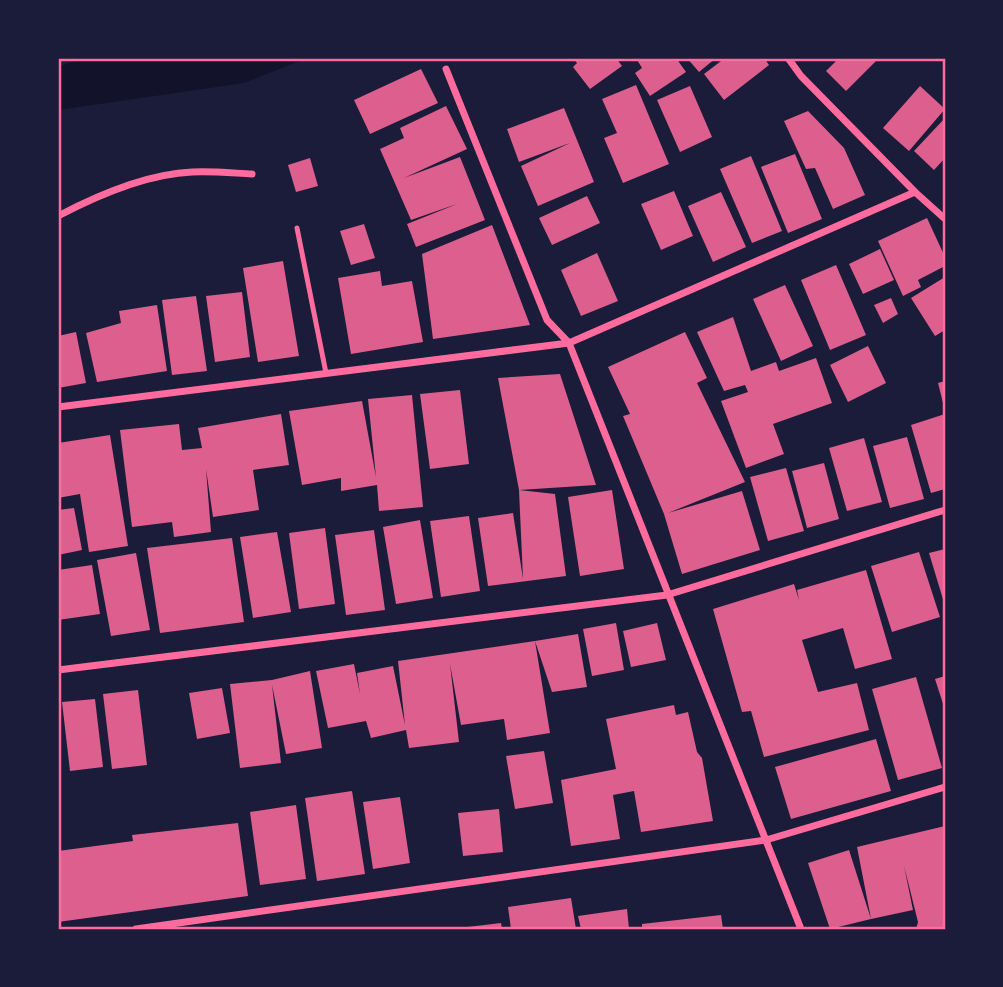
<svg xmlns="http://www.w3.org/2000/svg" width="1003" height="987" viewBox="0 0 1003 987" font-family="Quicksand,sans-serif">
<rect width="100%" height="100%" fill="#1b1b3a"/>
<path fill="#12122b" d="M85 58H307L244 83 58 110V67Z"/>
<path fill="#dd5f8e" d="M573 58H616L622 66 590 89 573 67 577 63Z
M636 58H676L686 72 650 96 635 73 642 68Z
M687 58H716L699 72Z
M725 58H764L769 65 724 100 704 74Z
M839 58H873L876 61 846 91 826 71Z
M421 69 438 103 370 134 354 100Z
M636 85 669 164 623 183 604 138 617 133 602 99Z
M690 86 712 137 680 152 657 100Z
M920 86 945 109 909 151 883 128Z
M446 106 467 149 404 178 460 157 485 220 416 247 407 224 457 204 411 220 380 149 404 138 400 128Z
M564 108 594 182 538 206 521 166 570 143 519 162 507 129Z
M808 111 844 148 865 195 833 209 815 168 806 169 784 121Z
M945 118V158L934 170 914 151Z
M795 154 822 219 788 233 761 167Z
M751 156 782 231 752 243 720 169Z
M310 158 318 186 296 192 288 165Z
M674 191 693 236 661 250 641 204Z
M721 192 746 247 713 262 688 206Z
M587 196 600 223 552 245 539 218Z
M927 218 945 257V266L918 280 921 287 903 296 878 241Z
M364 224 375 258 351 265 340 231Z
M492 225 530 325 433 339 422 254Z
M880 249 894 280 863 294 849 264Z
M597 253 618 301 581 316 561 270Z
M283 261 299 356 258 362 243 268Z
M836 265 866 335 830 350 801 280Z
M380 271 382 286 412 281 423 342 351 354 338 278Z
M945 277V330L935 336 911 298Z
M785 285 813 346 781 361 753 299Z
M242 292 250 357 215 362 206 296Z
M196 296 207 371 172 375 162 300Z
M891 298 898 314 883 323 874 305Z
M157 305 167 371 97 382 86 333 121 323 119 311Z
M733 317 751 371 776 362 779 371 816 358 832 403 773 424 784 454 746 468 721 401 748 392 745 385 724 391 697 332Z
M76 332 86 383 58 388V336Z
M685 332 707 378 697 383 745 482 668 513 742 491 760 550 682 574 664 514 623 416 630 414 608 367Z
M868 346 886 383 848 402 830 365Z
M560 374 596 485 519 490 498 378Z
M945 381V407H944L938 383Z
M460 390 469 464 430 469 420 394Z
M412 395 423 507 379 511 377 485 341 491V478L302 485 289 411 362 401 376 477 368 399Z
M281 414 289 465 253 470 259 510 213 517 206 469 211 532 174 537 172 522 132 527 120 430 179 424 182 450 202 448 198 428Z
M945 414V489L931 493 911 425Z
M110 435 128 546 89 552 80 494 58 498V443Z
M907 437 924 499 890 508 873 446Z
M864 438 882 502 847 511 829 448Z
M824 463 839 519 807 528 792 471Z
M786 468 804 531 768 541 750 477Z
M519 490 555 494 566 576 488 586 478 518 513 513 523 579Z
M612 490 624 569 580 576 568 497Z
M74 508 82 550 58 555V510Z
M469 516 480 591 441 597 430 521Z
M420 520 433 598 396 604 383 527Z
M325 528 335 604 299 609 289 533Z
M374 530 385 610 346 615 335 535Z
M277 532 291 612 253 618 240 537Z
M232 538 244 622 160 633 147 548Z
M945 549V606L929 553Z
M919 552 940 617 892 632 871 566Z
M136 553 150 630 111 636 97 560Z
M92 565 100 614 58 620V570Z
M866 570 892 659 855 669 843 628 802 640 818 692 857 683 869 730 764 757 751 711 742 712 713 609 794 584 799 600 797 590Z
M616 623 624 670 592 676 583 629Z
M657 623 666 660 631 667 623 631Z
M578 634 587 687 552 692 535 641Z
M535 641 550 733 507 740 504 719 461 725 450 664 459 742 409 748 406 730 371 738 366 721 328 728 316 671 354 664 360 694 357 673 393 666 405 725 398 661Z
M310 671 322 748 286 754 272 685 281 763 240 768 230 684 272 680Z
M945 676V710L935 679Z
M916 677 942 768 898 780 872 689Z
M222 688 230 733 197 739 189 693Z
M138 690 147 765 112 769 103 694Z
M95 699 103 767 70 771 62 702Z
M674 705 676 715 688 712 697 752 702 758 713 821 641 832 634 791 613 795 620 839 571 846 561 780 616 769 606 719Z
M876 739 891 791 791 819 775 767Z
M544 751 553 803 515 809 506 756Z
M352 791 365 874 317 881 305 798Z
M400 797 410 863 373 869 363 802Z
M296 805 306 879 260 885 250 812Z
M499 809 503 852 463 856 458 813Z
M238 823 248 896 58 922V851L133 841 132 835Z
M945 826V929H916L918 922 904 866 913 910 871 919 857 847Z
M849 850 871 919 830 929 808 863Z
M571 898 576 929H511L508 907Z
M627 909 629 929H581L578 916Z
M721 915 723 929H642V924Z
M501 923 502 929H459V928Z"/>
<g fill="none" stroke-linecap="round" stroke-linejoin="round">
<path stroke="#ff6b9d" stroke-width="5" d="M297 228 326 373"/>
<path stroke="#ff6b9d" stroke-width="7" d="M788 58 801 76 915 192 945 219
M446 69 547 320 569 343 801 929
M58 216C98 195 146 174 192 172 212 171 232 173 252 174
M58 407 569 343 915 192
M58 670 667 595 945 510
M136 929 766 840 945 787"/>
</g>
<rect width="1003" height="987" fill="none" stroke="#1b1b3a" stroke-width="119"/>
<rect x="60" y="60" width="884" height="868" fill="none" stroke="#ff6b9d" stroke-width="2.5"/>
</svg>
